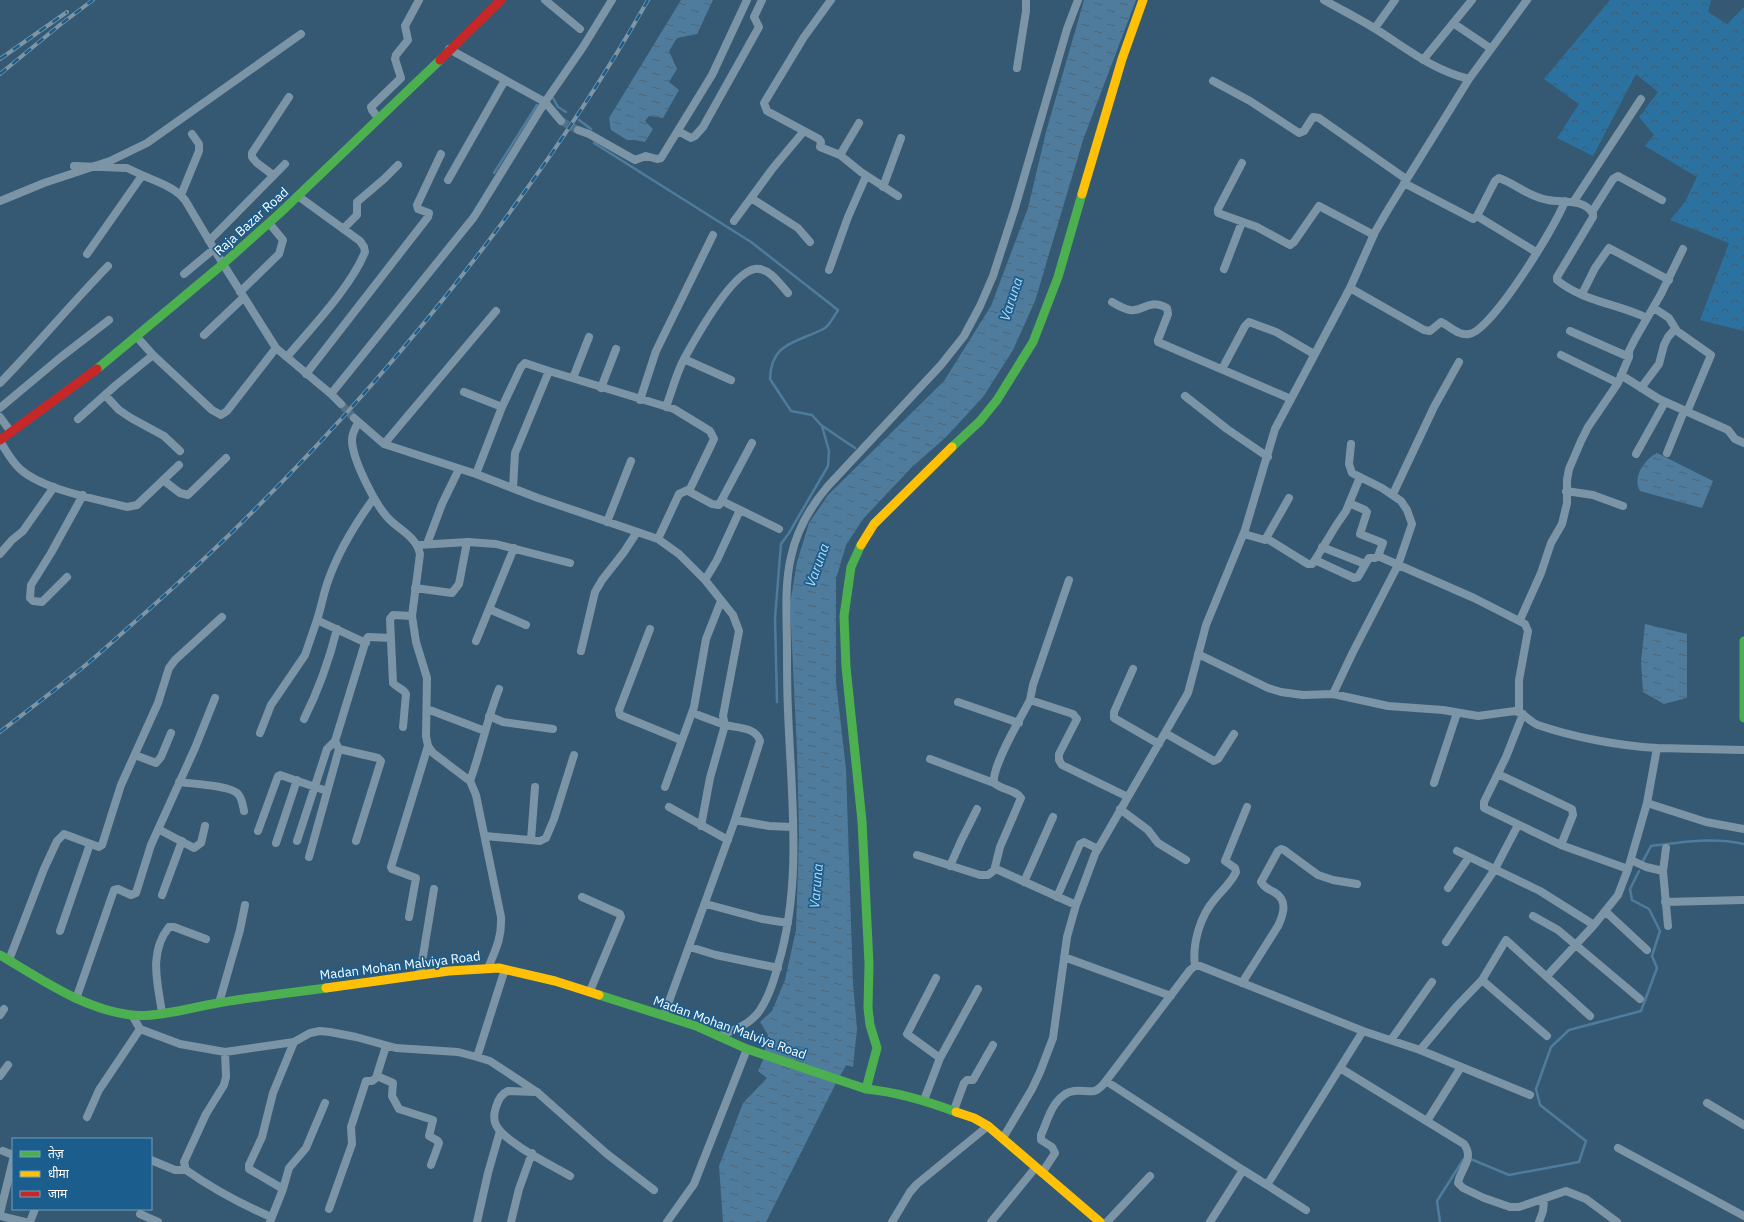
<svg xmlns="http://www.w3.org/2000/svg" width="1744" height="1222" viewBox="0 0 1744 1222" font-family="'IBM Plex Sans','Noto Sans Devanagari',sans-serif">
<defs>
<pattern id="forest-crowns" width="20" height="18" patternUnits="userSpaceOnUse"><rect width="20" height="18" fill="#2c72a1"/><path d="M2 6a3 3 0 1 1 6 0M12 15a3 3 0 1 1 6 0" fill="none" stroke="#3f5b6e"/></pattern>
<pattern id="water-ripples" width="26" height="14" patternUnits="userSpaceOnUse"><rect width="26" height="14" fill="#4f7c9d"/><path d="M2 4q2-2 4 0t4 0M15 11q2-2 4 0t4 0" fill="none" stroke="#4e6474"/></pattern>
</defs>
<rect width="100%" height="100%" fill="#355972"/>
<path fill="url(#forest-crowns)" d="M1610 0H1711L1708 12 1727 24 1744 7V331L1700 320 1729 243 1670 220 1685 202 1697 177 1645 146 1654 135 1639 117 1658 92 1636 74 1593 156 1557 138 1579 104 1544 79Z"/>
<path fill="url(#water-ripples)" d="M681 0H713L697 34 677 38 669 51 677 69 669 82 679 90 663 118 649 116 645 121 653 129 645 142 635 140H627L611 130 609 118Z
M1084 0H1136L1083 140 1035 301 1013 350 983 397 946 437 912 467 863 519 846 545 836 579V682L846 769 853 984 857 1029 853 1067 846 1065 834 1087 766 1222H723L719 1166 743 1103 767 1078 758 1071 763 1060 768 1035 760 1022 772 1011 785 980 796 930 799 835 797 751 790 604 797 562 809 523 828 495 944 381 991 306 1028 208 1046 132Z
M1657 453 1713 481 1702 508 1640 491C1632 477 1644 460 1657 453Z
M1645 624 1687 634V698L1664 704 1643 692 1641 662Z"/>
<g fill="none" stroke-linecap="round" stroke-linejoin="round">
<path stroke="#4f7c9d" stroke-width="2.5" d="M553 98 558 107 566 112
M579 120 591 129
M594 143 751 242 838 310C835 315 830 324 825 328 798 343 771 341 770 379L791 411 812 415 821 425 855 448
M494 173 537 105
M777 702 775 618 781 544 789 533 828 466 829 451 822 426
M1643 861 1651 846C1682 842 1712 837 1744 844
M1440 1222 1437 1201 1463 1160H1473L1509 1175 1579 1162 1586 1141 1540 1105 1536 1089 1551 1047 1569 1030 1641 1011 1657 968 1652 956 1660 931 1649 909 1632 900 1630 889 1639 871"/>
<path stroke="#537287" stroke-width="8" stroke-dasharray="8 4" stroke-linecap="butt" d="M561 121 578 130
M341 404 354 418"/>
<path stroke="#7c95a6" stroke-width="8" d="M545 0 580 29
M831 0 804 37 764 103 767 111 819 139 821 142 820 147 840 155 861 172 898 196
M1324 0C1345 12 1366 22 1385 35 1412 53 1437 71 1469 79
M1453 23 1490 48
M1375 28 1395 0
M449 49 545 102 561 121
M1423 60 1472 0
M1017 68 1026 11V0
M1213 81 1250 101 1299 133 1304 131 1313 117 1319 118 1406 179
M379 119 372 110 371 107 401 78 395 59 396 55 408 40 405 26 419 0
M578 130 589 134 635 160 646 156 657 159 661 158 712 75 747 0
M678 131 691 138 695 136 703 127 759 27 754 17 762 0
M840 155 859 123
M1242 163 1218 209V213L1257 227 1290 245 1294 242 1319 206 1374 235
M74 166 127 168 144 176
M273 175 257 163 252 157V153L289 97
M448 180 505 80
M1404 183 1473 219 1477 216 1495 181 1499 178C1516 184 1529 197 1548 200 1563 203 1584 198 1593 214V217L1557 277V280C1582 301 1618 304 1647 318
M883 187 901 138
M181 195 199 151V144L192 134
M751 198 798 228 810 242
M0 201 44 183 110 161 147 143 301 34
M1574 201 1641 99
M1592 212 1613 179 1618 176 1662 200
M1477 216 1536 252
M734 221 773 168 804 131
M343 229 357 215V202L384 179 398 165
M209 241 285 164
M87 254 141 177 144 176C158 182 176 188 185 200L223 264 276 348 331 394 474 217 545 102 583 47 612 0
M1224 269 1242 222
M829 270 848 217 866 176
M184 274 214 249
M1350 288 1424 330 1430 331 1441 322C1450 326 1458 336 1469 334 1491 332 1557 224 1565 201
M240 292 279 254 283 240 269 223
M1582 294 1595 268 1609 248 1669 280
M1112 302C1117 305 1124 309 1130 310 1144 312 1147 298 1167 308L1168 314 1158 340V342L1291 399
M1654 308 1669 318 1677 331 1711 355 1687 412
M1570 331 1629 357
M204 335 244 297
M136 336 153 355 212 410 221 415 227 411 276 348
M1561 355 1618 383
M287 357C311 328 351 287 365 252L364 247 360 241 298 196
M684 359 731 380
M1222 369 1245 326 1249 322 1276 332 1314 354
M306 374 428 217 429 213 418 209 417 205 441 154
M1621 375 1659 399 1728 430 1735 439 1744 443
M573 378 589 337
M0 383C37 345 71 304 108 266
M601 388 616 349
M1641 388 1659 364 1664 345 1668 337 1675 329
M464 392 502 407 476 474
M331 394 341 404
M105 395 119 410 131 418 164 436 180 451
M1185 396 1227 429 1268 457
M640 400 656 351 713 235
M502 407 521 367 525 363 549 371
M666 407C672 391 676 374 684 359 695 339 732 272 755 269 769 267 780 284 788 293
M0 408 61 357 109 320
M0 417 11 432
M354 418 384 444 476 474 538 498 658 539 679 554 705 580 733 615 739 631 723 716 725 725C738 728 756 727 760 741L735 820 664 1015
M78 419 116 385 153 355
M358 423C355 429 352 433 352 440 352 459 375 504 388 518 399 530 416 536 420 554L412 616 416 642 427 678 426 736 428 746 433 753 470 781 476 795 501 917C502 937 496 949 488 968
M0 441C6 451 12 462 20 469 43 490 97 499 127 507L137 505 179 465
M384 444 496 311
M1667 453 1684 411
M1636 454 1665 402
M163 480 180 493 188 495 226 458
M513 488 515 453 549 371 674 409 710 431 714 439 690 489 679 494 658 539
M688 491 712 504 719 505 752 443
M1566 491 1593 495 1623 506
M1393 494 1434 407 1459 362
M722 501 779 529
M1349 503 1365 510 1367 512 1360 534 1383 543 1378 556 1375 558H1369L1358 577 1354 578 1315 560 1337 524 1346 511 1360 477
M607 522 631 461
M1244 534 1265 540 1289 498
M1266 538 1308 564H1312L1315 560
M427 544 442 504 459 469
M418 545 468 542 496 544 570 563
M1322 547 1365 564
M0 554 12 540 23 531 54 487
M1378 556 1474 598 1525 624 1528 631 1519 680V712
M67 577 42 602 33 601 30 598 31 585 51 553 83 495
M705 580 717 560 740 510
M1069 580 1033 685 1030 700 1073 714 1077 719 1059 754V760L1062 765 1128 797
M415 588 452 593 459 584 467 542
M489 609 526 625
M317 620C321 608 323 596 327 584 337 554 355 524 374 498
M1520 620 1541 573 1551 543 1562 524 1567 503V480L1569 469 1581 441 1588 427 1618 383 1629 357V351L1635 339 1661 294 1683 249
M650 629 619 710 620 715 681 740
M476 641 514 548
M581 651 595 592 602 580 624 552 637 532
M1198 654 1268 688 1281 692 1303 695 1333 694 1388 706 1443 710 1478 716 1515 711C1524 713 1529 721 1538 725 1572 737 1620 746 1657 748L1647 803 1706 822 1744 829
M1133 669 1114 712V718L1159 744
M1333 694 1353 652 1398 565 1412 524 1407 510 1401 501 1382 488 1352 473 1349 464 1351 444
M1030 700C1022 716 991 767 994 783 1002 790 1016 790 1021 798L1000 847 995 867 996 869 1076 905
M958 702 1019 723
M427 709 485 731
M1523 714 1506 757 1484 802V808L1561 845 1628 869 1647 803
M698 715 725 725 710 778 701 826
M489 716 503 722 553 729
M304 719C319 689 329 661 337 629
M403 727 406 694C403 688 397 688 393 683L390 619 393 615 412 616
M260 733 271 705 305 655 317 620 366 643
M1165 733 1214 761 1218 759 1234 734
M1657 748 1744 750
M339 749 378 758 381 761 356 841
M135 755 156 763 161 757 171 733
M930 759 994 783
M1498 774 1572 809 1573 815 1561 845
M470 781C481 751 487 719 499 689
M179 782C192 784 230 785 238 794 242 798 243 806 244 811
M1434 783 1457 713
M665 787 694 707 706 639 721 601
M669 807 728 840
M1120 809 1148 830 1158 843 1186 860
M735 820 769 826 793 827
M158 829 194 848 201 843 205 826
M258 831 278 776 280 775 327 791
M485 836 540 841 546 838 554 819 574 755
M531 840 535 787
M297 841 327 749 335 741
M276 843 297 780
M1666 848 1663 871 1668 926
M1457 851 1540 891 1594 925
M917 855 980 875H988L996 869
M309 857 339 749 335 741 336 738 366 640 368 637 391 638
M1631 860 1646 867 1663 871
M950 866 961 841 977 809
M1024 882 1053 817
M1448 888 1469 857
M162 895 182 841
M582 897 620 914 621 917 590 991
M1057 897 1080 844 1084 842 1098 849
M1665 902 1744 900
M706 904 762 919 788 923
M1605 911 1647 950
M1533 916 1558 930 1640 999
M409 917 416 878 392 869 391 867 428 746
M60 931 90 844
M1446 942 1495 869 1518 825
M690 947 716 955 778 968
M1064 957 1171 996
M9 960 44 869 57 841 64 834 99 847 102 845 121 785 158 703 169 668 175 660 222 617
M1195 966C1192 944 1200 916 1215 899 1222 890 1231 883 1236 872L1235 868 1225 861 1247 807
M420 974 434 889
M1547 976 1594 925 1618 895 1628 869
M936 978 907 1034 940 1058
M1482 980 1547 1036
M1242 983 1278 926C1284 913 1288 900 1274 892 1268 889 1264 887 1261 882L1278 851 1281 849 1284 850 1318 875 1333 880 1357 884
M76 999 114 890 118 889 131 895 136 893 151 845 195 748 215 698
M219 1003 240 930 245 905
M162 1013C158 984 148 953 169 927H174L206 939
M0 1015 4 1009
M132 1015 140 1029 180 1044 225 1052 294 1042 310 1033 320 1031 330 1032 356 1037 396 1048 458 1052 477 1057 490 1061 537 1092 607 1154 654 1190
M720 1036C730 1031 744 1027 752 1019 765 1009 774 981 778 965 803 883 791 794 788 710 787 690 787 670 787 650 787 619 784 587 791 557 797 529 810 507 828 486L941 365 964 336 980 306 993 276 1015 208 1067 29 1078 0
M1391 1040 1432 982
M1420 1050 1456 1007 1482 980 1506 940 1590 1016
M225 1052 226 1077 224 1085 206 1114 184 1162 186 1170C213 1189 241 1204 271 1217
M477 1057 505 969
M1340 1068 1464 1144C1475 1159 1460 1169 1458 1183L1463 1188 1484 1198 1510 1207H1519L1566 1191 1586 1199 1617 1222
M0 1076 8 1065
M377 1076 393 1083 392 1096 399 1109 433 1120 429 1136 438 1141 439 1143 431 1165
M1106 1081 1243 1170
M537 1092 508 1091C501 1094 498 1100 496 1107 494 1113 493 1119 496 1125 504 1142 553 1166 570 1176
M924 1100 940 1058 978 989
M1707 1103 1744 1125
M954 1110 964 1083 967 1080H973L993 1045
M87 1117 99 1090 140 1029
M1427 1121 1461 1067
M1003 1138 1032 1089 1040 1072 1053 1038 1067 937 1076 905 1095 854 1188 693 1206 625 1245 530 1275 429 1350 288 1375 232 1389 208 1469 79 1527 0
M1618 1148 1744 1216
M3 1151 13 1155
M151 1160 175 1170H186
M1042 1173 1055 1153 1052 1147 1041 1140V1135C1047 1122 1051 1104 1064 1095 1073 1088 1084 1092 1094 1091 1099 1090 1103 1085 1106 1081L1190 970 1195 966H1200L1363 1031 1420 1050 1530 1095
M1267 1185 1306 1210
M283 1189 289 1168 306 1148 325 1103
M329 1209 352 1144 351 1127 366 1081H372L376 1078 386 1046
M0 1213 13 1160
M140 1214 158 1222
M0 1216 25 1222
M30 1222 35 1209
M270 1222 283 1189 249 1169V1165L262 1137 273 1093 294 1042
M477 1222 488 1173 500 1131
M511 1222 519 1189 532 1153
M667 1222 694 1184 747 1049
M892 1222 910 1192 917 1184 988 1126
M991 1222 1036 1167
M1107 1222 1150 1176
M1210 1222 1243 1170 1267 1185 1363 1031
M1539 1222 1543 1211 1544 1200"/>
<path stroke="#4caf50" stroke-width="9" d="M97 369 223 264 280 213 440 60
M952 447 980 421 997 400 1033 342 1058 277 1082 194
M861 545 851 567 844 616 846 667 862 821 869 964 868 1008 870 1025 877 1048 866 1089
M1744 641V718
M0 955C41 979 83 1009 131 1015 156 1018 194 1007 218 1003 254 997 290 993 326 988
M599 995 696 1026 747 1049 866 1089C897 1092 927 1101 956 1112"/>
<path stroke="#ffc107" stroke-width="9" d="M1082 194 1122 59 1143 0
M861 545 874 524 952 447
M326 988 449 971 499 968 555 981 599 995
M956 1112 974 1118 988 1126 1100 1222"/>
<path stroke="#c62828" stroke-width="9" d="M440 60 501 0
M0 440 97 369"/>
<defs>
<path id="rail" d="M0 59 67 12
M0 74 61 24 93 0
M0 732C27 711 55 690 82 668 103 651 124 631 145 613 271 501 385 378 487 243 545 166 600 85 648 0"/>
</defs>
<use href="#rail" stroke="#7d95a5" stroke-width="4"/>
<use href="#rail" stroke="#1b5d8c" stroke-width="2.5" stroke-dasharray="8" stroke-linecap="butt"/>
</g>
<g text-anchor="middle" stroke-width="3.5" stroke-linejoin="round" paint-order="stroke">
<g font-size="13" fill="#fff" stroke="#1b5d8c">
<text transform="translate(251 221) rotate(-42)" y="5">Raja Bazar Road</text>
<text transform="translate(400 965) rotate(-7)" y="5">Madan Mohan Malviya Road</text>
<text transform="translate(730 1027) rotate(20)" y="5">Madan Mohan Malviya Road</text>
</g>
<g font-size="14" font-style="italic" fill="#b3daf4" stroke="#1b5d8c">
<text transform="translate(1011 299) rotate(-72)" y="5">Varuna</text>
<text transform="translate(817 565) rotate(-70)" y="5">Varuna</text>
<text transform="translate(816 886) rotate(-85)" y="5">Varuna</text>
</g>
</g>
<rect x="12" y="1138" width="140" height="72" fill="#1b5d8c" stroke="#769eba"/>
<rect x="20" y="1151" width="20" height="6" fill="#4caf50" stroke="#769eba"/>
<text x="48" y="1158" font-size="12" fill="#ffffff">तेज़</text>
<rect x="20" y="1171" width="20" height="6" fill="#ffc107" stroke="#769eba"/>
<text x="48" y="1178" font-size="12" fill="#ffffff">धीमा</text>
<rect x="20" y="1191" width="20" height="6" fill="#c62828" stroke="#769eba"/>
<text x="48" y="1198" font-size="12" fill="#ffffff">जाम</text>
</svg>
